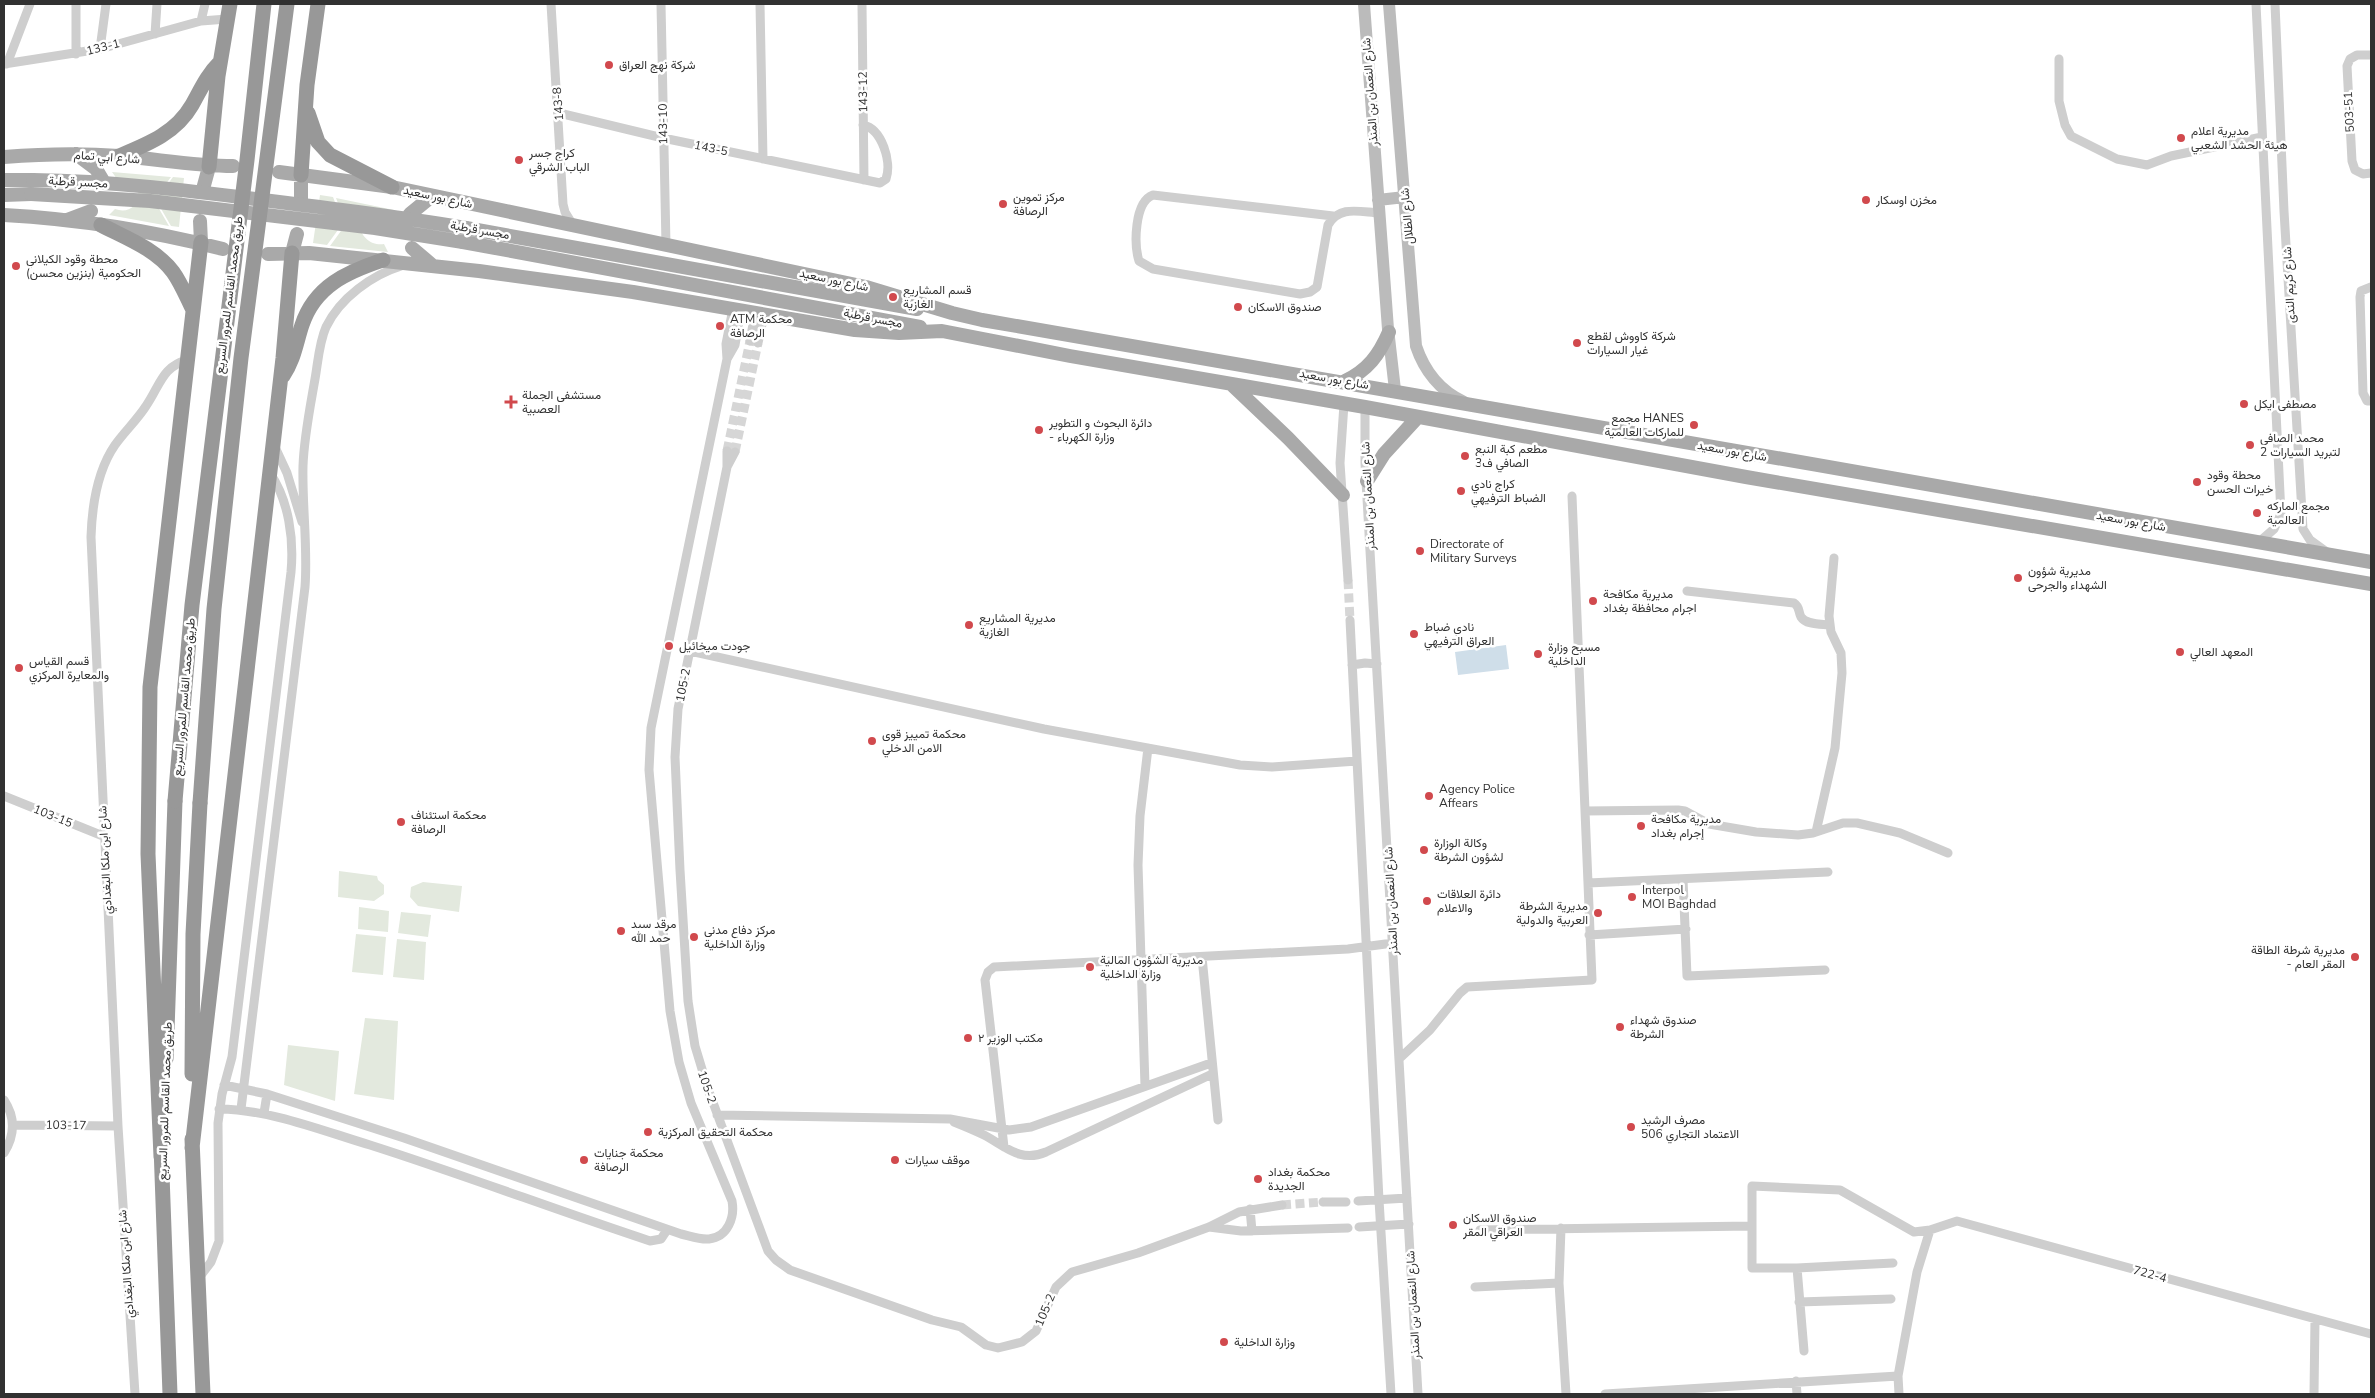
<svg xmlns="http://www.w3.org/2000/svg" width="2375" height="1398" viewBox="0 0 2375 1398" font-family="'Nunito Sans',Vazirmatn,sans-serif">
<rect width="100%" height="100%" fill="#fff"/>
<path fill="#e3e9de" d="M112 172 171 177 154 200 169 226 109 215 115 209C129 214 140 205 138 190L117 179Z
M173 177 184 178 179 227 171 226 156 200Z
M320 195 333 197 343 223 327 245 313 243Z
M336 198 394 210C387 212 373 212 367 217 352 227 367 247 384 244L388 252 330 246 346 224Z
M339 871 377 876 378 880 384 885V894L374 901 338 897Z
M423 882 462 886 459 912 418 906 410 897 411 887Z
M359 907 389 911 388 932 358 929Z
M401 912 431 915 428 937 398 933Z
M356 934 386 937 383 975 352 972Z
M397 939 426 942 424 980 393 977Z
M365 1018 398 1021 394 1100 354 1094Z
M288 1045 339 1051 335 1101 284 1085Z"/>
<path fill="#cfdee9" d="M1506 645 1509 669 1458 675 1455 652Z"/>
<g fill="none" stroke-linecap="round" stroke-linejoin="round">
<path stroke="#d6d6d6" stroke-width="9" stroke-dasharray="9 4.5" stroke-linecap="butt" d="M727 451 750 341
M735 452 758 343
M1348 580 1350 620
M1282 1205 1323 1202"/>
<path stroke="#cecece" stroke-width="9" d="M76 4V54
M551 4 563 204 565 212 573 225
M661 4 666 245
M760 4 763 159
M862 4 864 180
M2256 4 2281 514 2274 529 2258 543
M2275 4 2284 211 2303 529 2310 540 2328 553
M201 21 205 4
M155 34 157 4
M100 49 106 4
M2371 55H2357L2350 59 2347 66 2352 161 2355 170 2363 174 2371 173
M2059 59V101L2065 125 2071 136 2117 159 2147 165 2171 156 2262 137
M4 64 100 49 201 21 227 19
M7 64 30 4
M559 113 663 138 880 183 886 179C892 162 882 129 863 125
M1333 216 1153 195C1134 202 1134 245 1139 261L1153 269 1300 294 1310 292 1317 287 1328 225C1339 205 1360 212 1379 213
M2371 287 2361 291 2360 297 2363 393 2367 401H2371
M750 341 755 313
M758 343 764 315
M727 359 735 345 741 311
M1344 404 1340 463 1348 580
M1365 407V463L1418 1394
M274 445 287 473 302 522
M727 451V467L678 709 675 757 680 870 688 1001 695 1046 708 1089 768 1251 776 1260 790 1270 932 1320 961 1327 986 1345 998 1348 1022 1342 1036 1331 1056 1287 1072 1272 1138 1253 1209 1227 1239 1212 1282 1205
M727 467 735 452
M1687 591 1794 603C1800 607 1798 611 1801 617 1806 625 1821 624 1829 625
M1350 620 1379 1200 1391 1394
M690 651 1044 729 1240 765 1272 767 1357 761
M1352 665 1365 663 1377 664
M4 796 103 836
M1585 811 1678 810 1685 811 1709 824 1756 832 1798 835 1813 833 1843 823H1857L1900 833 1948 853
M1816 832 1835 748 1842 673 1841 653 1831 632 1829 616 1834 558
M1683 879 1687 976 1825 970
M1588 883 1828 872
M1589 935 1686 929
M1202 957 1218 1120
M1400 1058 1430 1030 1460 993 1467 987 1592 980 1572 496
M224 1085 267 1094 404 1138 681 1234C690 1236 700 1240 709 1239 728 1237 735 1217 732 1201L691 1103 679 1062 670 1011 649 770 651 728 660 684 727 359 726 344 733 309
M1145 1086 1138 865 1140 816 1148 748
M4 1100C16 1118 15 1135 4 1153
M219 1109C272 1110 320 1130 370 1145 464 1175 556 1210 650 1241L661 1239 667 1230
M241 1109 305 587C308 547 302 506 303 466 304 437 310 408 315 379 318 362 319 343 326 327 340 298 372 275 401 266
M264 1113 267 1094
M717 1115 950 1119 1009 1130 1031 1127 1211 1063
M954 1122C964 1126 974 1130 984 1135 1005 1146 1020 1163 1046 1152L1212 1074
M14 1125 118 1126
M1004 1147 985 980 988 972 994 967 1348 949 1393 943
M1358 1201 1407 1198
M1323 1202H1346
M1250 1209 1252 1231
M1209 1227 1241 1231 1348 1228
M1359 1227 1409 1224
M1561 1228 1559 1283 1566 1394
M1480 1230 1751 1226
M1893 1263 1797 1268H1752V1186L1840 1190 1914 1232 1930 1230 1957 1221 2371 1334
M1797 1268 1804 1351
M198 1279 211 1262 219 1241 218 1123 222 1094 232 1057 291 572C294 539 289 501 270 473
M1475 1287 1559 1283
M1799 1302 1891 1299
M1796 1381 1797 1394
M135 1394 118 1126 91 537C92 505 97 471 115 445 125 431 137 420 146 406 160 386 162 366 188 360
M1605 1394 1898 1376
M1899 1394 1898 1376 1917 1272 1930 1230
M2314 1394 2315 1319"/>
<path stroke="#bbb" stroke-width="12" d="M1364 4 1388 329 1395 390
M1389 4 1416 346C1424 370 1440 391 1464 402
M1378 200 1405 197"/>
<path stroke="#a9a9a9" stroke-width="14" d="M76 154 96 169 102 179
M4 157C42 154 81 153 119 156 157 159 195 166 233 166
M279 172 392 187 866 287 952 313 982 320C1445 398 1908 482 2371 562
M301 175V201
M4 180H33
M203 189 209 167
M4 195 31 194
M410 214 432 196
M4 215C77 219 152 231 223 249
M67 220 91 211
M200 221 201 242
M466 228 917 309
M463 242 920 327
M412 248 432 265
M292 253 297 234
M268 254 309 253 479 271 633 292 855 330 899 333 942 331 1070 356 1365 407 1746 477 2371 584
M1345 381C1368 370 1379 355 1389 332
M1231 384 1288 438 1343 495
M1367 481 1384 454 1417 418"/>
<path stroke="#989898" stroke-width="15" d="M308 113 318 142 330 155 392 187
M119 156C148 144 176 133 192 105 201 89 207 75 220 62
M209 167 218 76 230 4
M301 175 307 85 318 4
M101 225C126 238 156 249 173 272 181 283 187 298 193 310
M283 376C294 360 296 343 302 325 315 286 347 272 383 260
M166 1059 175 801
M192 1074 193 934 200 803
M192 1139 203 1394
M161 1147 170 1394
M192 1148 283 358 292 253
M161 1157 148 854 150 687 201 242"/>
<path stroke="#a9a9a9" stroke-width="14" d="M33 180C113 181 192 191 271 201 336 209 401 217 466 228
M31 194 150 201 375 228 463 242"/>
<path stroke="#989898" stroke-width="15" d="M175 801 192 605 247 160 264 4
M200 803 214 609 241 358 287 4"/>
</g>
<g fill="#d1494d" stroke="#fff" stroke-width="2">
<circle cx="609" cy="65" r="5"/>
<circle cx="2181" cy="138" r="5"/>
<circle cx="519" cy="160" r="5"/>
<circle cx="1866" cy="200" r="5"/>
<circle cx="1003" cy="204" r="5"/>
<circle cx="16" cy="266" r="5"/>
<circle cx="893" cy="297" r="5"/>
<circle cx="1238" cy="307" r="5"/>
<circle cx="720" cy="326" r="5"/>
<circle cx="1577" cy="343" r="5"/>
<path d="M508.5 394.5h5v5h5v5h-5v5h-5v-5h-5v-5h5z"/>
<circle cx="2244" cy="404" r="5"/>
<circle cx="1694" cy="425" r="5"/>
<circle cx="1039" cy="430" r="5"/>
<circle cx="2250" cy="445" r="5"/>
<circle cx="1465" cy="456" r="5"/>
<circle cx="2197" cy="482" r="5"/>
<circle cx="1461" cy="491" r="5"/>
<circle cx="2257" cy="513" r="5"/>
<circle cx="1420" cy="551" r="5"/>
<circle cx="2018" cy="578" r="5"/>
<circle cx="1593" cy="601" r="5"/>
<circle cx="969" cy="625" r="5"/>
<circle cx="1414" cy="634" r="5"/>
<circle cx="669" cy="646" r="5"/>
<circle cx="2180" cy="652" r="5"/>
<circle cx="1538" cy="654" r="5"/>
<circle cx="19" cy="668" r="5"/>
<circle cx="872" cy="741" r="5"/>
<circle cx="1429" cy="796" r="5"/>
<circle cx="401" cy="822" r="5"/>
<circle cx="1641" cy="826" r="5"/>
<circle cx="1424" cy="850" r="5"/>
<circle cx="1632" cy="897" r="5"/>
<circle cx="1427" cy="901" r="5"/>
<circle cx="1598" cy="913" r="5"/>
<circle cx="621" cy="931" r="5"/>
<circle cx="694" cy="937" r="5"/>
<circle cx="2355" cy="957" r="5"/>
<circle cx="1090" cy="967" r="5"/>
<circle cx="1620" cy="1027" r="5"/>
<circle cx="968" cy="1038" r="5"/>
<circle cx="1631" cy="1127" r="5"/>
<circle cx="648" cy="1132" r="5"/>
<circle cx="584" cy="1160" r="5"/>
<circle cx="895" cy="1160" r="5"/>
<circle cx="1258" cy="1179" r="5"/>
<circle cx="1453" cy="1225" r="5"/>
<circle cx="1224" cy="1342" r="5"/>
</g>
<g text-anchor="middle" stroke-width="5" stroke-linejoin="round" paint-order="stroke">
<g font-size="12" fill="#313131" stroke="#fff">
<text transform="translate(103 47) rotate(-14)" y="4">133-1</text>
<text transform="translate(863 92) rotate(-91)" y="4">143-12</text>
<text transform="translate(1370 92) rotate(-94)" y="4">شارع النعمان بن المنذر</text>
<text transform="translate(558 104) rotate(-94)" y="4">143-8</text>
<text transform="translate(2349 112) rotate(-93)" y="4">503-51</text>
<text transform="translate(663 124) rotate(-91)" y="4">143-10</text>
<text transform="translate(711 148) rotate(12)" y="4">143-5</text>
<text transform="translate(107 157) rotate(4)" y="4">شارع ابي تمام</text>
<text transform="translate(78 182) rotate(3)" y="4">مجسر قرطبة</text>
<text transform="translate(438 197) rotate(12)" y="4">شارع بور سعيد</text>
<text transform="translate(1407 216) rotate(-95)" y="4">شارع الظلال</text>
<text transform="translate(480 230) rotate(10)" y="4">مجسر قرطبة</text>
<text transform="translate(834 280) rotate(12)" y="4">شارع بور سعيد</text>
<text transform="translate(2289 285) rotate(-93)" y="4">شارع كريم الندى</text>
<text transform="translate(229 295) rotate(-83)" y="4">طريق محمد القاسم للمرور السريع</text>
<text transform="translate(873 318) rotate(11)" y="4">مجسر قرطبة</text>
<text transform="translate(1334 379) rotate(10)" y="4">شارع بور سعيد</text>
<text transform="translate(1732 451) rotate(10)" y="4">شارع بور سعيد</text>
<text transform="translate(1368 496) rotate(-93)" y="4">شارع النعمان بن المنذر</text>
<text transform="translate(2131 521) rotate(10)" y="4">شارع بور سعيد</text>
<text transform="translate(683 685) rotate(-79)" y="4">105-2</text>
<text transform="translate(184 697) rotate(-85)" y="4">طريق محمد القاسم للمرور السريع</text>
<text transform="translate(53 816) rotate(22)" y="4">103-15</text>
<text transform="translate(105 860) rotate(-93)" y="4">شارع ابن ملكا البغدادي</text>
<text transform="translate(1391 901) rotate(-93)" y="4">شارع النعمان بن المنذر</text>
<text transform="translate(707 1087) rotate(71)" y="4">105-2</text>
<text transform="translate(165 1101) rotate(-88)" y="4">طريق محمد القاسم للمرور السريع</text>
<text transform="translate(66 1125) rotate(1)" y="4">103-17</text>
<text transform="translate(126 1264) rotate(-94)" y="4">شارع ابن ملكا البغدادي</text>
<text transform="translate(2150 1274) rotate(15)" y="4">722-4</text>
<text transform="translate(1413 1305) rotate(-93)" y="4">شارع النعمان بن المنذر</text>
<text transform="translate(1045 1310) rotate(-67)" y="4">105-2</text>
</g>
<g font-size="12" fill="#313131" stroke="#fff" text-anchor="start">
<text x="619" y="69">شركة نهج العراق</text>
<text x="2191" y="135">مديرية اعلام<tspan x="2191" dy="14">هيئة الحشد الشعبي</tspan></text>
<text x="529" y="157">كراج جسر<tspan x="529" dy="14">الباب الشرقي</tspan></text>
<text x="1013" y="201">مركز تموين<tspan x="1013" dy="14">الرصافة</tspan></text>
<text x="1876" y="204">مخزن اوسكار</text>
<text x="26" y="263">محطة وقود الكيلاني<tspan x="26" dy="14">الحكومية (بنزين محسن)</tspan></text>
<text x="903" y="294">قسم المشاريع<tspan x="903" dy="14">الغازية</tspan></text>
<text x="1248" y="311">صندوق الاسكان</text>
<text x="730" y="323">ATM محكمة<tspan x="730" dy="14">الرصافة</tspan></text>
<text x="1587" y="340">شركة كاووش لقطع<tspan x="1587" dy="14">غيار السيارات</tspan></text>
<text x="522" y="399">مستشفى الجملة<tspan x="522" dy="14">العصبية</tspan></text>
<text x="2254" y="408">مصطفى ايكل</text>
<text x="1684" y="422" text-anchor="end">مجمع HANES<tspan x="1684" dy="14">للماركات العالمية</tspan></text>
<text x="1049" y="427">دائرة البحوث و التطوير<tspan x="1049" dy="14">- وزارة الكهرباء</tspan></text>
<text x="2260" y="442">محمد الصافي<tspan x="2260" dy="14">لتبريد السيارات 2</tspan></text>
<text x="1475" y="453">مطعم كبة النبع<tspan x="1475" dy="14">الصافي ف3</tspan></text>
<text x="2207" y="479">محطة وقود<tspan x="2207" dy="14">خيرات الحسن</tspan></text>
<text x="1471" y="488">كراج نادي<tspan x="1471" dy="14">الضباط الترفيهي</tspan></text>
<text x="2267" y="510">مجمع الماركه<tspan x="2267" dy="14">العالمية</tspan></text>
<text x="1430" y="548">Directorate of<tspan x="1430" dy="14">Military Surveys</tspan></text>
<text x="2028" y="575">مديرية شؤون<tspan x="2028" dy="14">الشهداء والجرحى</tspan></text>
<text x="1603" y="598">مديرية مكافحة<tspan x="1603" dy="14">اجرام محافظة بغداد</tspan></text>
<text x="979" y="622">مديرية المشاريع<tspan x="979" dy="14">الغازية</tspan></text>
<text x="1424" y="631">نادي ضباط<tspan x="1424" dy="14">العراق الترفيهي</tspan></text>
<text x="679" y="650">جودت ميخائيل</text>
<text x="1548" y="651">مسبح وزارة<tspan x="1548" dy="14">الداخلية</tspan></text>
<text x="2190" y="656">المعهد العالي</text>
<text x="29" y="665">قسم القياس<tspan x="29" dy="14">والمعايرة المركزي</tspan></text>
<text x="882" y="738">محكمة تمييز قوى<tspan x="882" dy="14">الامن الدخلي</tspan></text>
<text x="1439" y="793">Agency Police<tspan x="1439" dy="14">Affears</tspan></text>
<text x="411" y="819">محكمة استئناف<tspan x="411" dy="14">الرصافة</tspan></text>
<text x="1651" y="823">مديرية مكافحة<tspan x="1651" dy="14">إجرام بغداد</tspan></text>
<text x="1434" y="847">وكالة الوزارة<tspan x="1434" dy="14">لشؤون الشرطة</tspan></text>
<text x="1642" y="894">Interpol<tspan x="1642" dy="14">MOI Baghdad</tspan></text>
<text x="1437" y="898">دائرة العلاقات<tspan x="1437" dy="14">والاعلام</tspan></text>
<text x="1588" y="910" text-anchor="end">مديرية الشرطة<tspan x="1588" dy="14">العربية والدولية</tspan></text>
<text x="631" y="928">مرقد سيد<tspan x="631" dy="14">حمد الله</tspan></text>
<text x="704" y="934">مركز دفاع مدني<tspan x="704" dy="14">وزارة الداخلية</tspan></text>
<text x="2345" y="954" text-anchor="end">مديرية شرطة الطاقة<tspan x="2345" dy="14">- المقر العام</tspan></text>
<text x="1100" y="964">مديرية الشؤون المالية<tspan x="1100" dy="14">وزارة الداخلية</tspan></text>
<text x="1630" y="1024">صندوق شهداء<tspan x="1630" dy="14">الشرطة</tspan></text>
<text x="978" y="1042">مكتب الوزير ٢</text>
<text x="1641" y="1124">مصرف الرشيد<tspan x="1641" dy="14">الاعتماد التجاري 506</tspan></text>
<text x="658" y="1136">محكمة التحقيق المركزية</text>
<text x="594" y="1157">محكمة جنايات<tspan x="594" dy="14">الرصافة</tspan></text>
<text x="905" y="1164">موقف سيارات</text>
<text x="1268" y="1176">محكمة بغداد<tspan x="1268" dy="14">الجديدة</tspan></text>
<text x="1463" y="1222">صندوق الاسكان<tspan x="1463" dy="14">العراقي المقر</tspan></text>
<text x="1234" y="1346">وزارة الداخلية</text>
</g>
</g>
<rect width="2375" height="1398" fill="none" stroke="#313131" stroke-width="10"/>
</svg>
